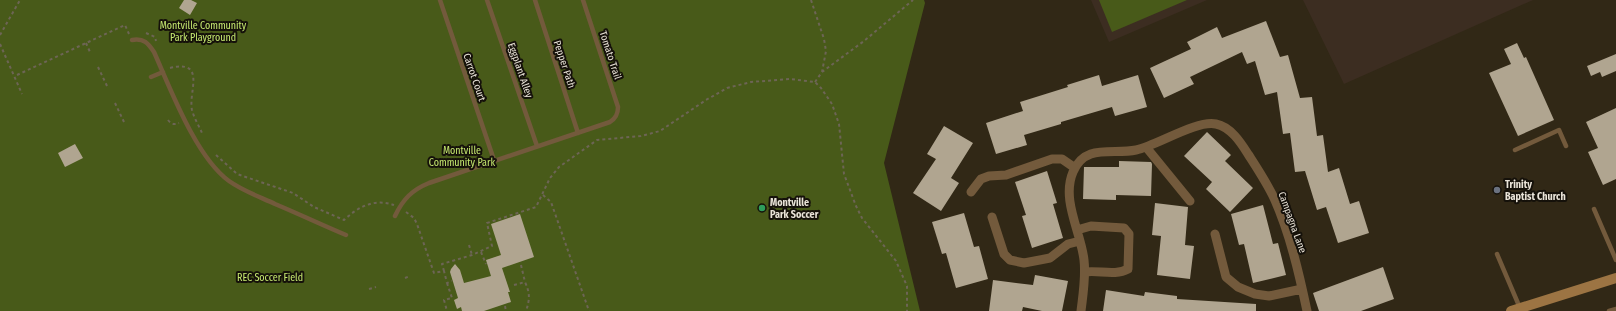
<svg xmlns="http://www.w3.org/2000/svg" width="1616" height="311" viewBox="0 0 1616 311" font-family="'Fira Sans Condensed',sans-serif">
<rect width="100%" height="100%" fill="#312816"/>
<path fill="#3c2d21" d="M1091 0H1207L1109 42Z
M1303 0H1533L1344 84Z"/>
<path fill="#485a19" d="M0 0H924L925 3 884 163 920 311H0Z
M1099 0H1187L1112 32Z"/>
<path fill="#b0a590" d="M184 0H191L197 3 190 15 179 8Z
M1266 21 1280 57 1288 55 1300 98 1312 97 1317 136 1323 135 1328 172 1339 168 1350 204 1359 201 1369 233 1338 243 1326 207 1317 210 1305 171 1295 172 1290 133 1283 134 1277 92 1265 95 1255 61 1247 64 1242 52 1190 77 1194 84 1164 98 1150 68 1191 49 1187 42 1217 27 1222 38Z
M1517 43 1524 58 1526 57 1554 120 1518 136 1489 73 1511 64 1504 49Z
M1616 54V71L1602 77 1600 72 1591 76 1587 66Z
M1099 75 1102 86 1138 75 1147 107 1115 116 1112 107 1061 122V124L1024 135 1027 145 996 154 986 123 1023 111 1020 102 1068 87 1067 85Z
M1616 108V179L1603 185 1588 152 1598 148 1586 122Z
M944 126 973 143 951 178 959 183 941 211 913 193 936 159 927 154Z
M1207 132 1231 155 1225 161 1253 188 1230 212 1206 189 1212 182 1184 156Z
M75 144 83 158 65 167 58 153Z
M1119 161 1151 162 1152 164 1151 196 1116 195V200L1083 199 1084 167H1119Z
M1047 171 1057 203 1053 204 1063 238 1032 248 1022 216 1026 215 1015 182Z
M1155 203 1188 207 1185 245 1194 246 1190 279 1157 275 1161 236 1152 235Z
M1263 205 1273 244 1278 243 1286 275 1253 283 1244 244 1239 245 1231 214Z
M964 213 974 247 979 246 988 279 956 288 946 253 942 254 932 222Z
M520 214 534 257 502 268 510 292H508L511 302 484 311H462L461 307 457 309 454 300 458 298 450 272 451 269 455 264 460 270 464 283 491 276 486 260 501 255 491 224Z
M1383 267 1394 299 1361 311H1319L1313 293Z
M1035 275 1068 281 1062 311H1042L1023 307 1022 311H989L993 280 1033 285Z
M1106 290 1144 296 1145 292 1177 296V299L1256 304V311H1103Z"/>
<g fill="none" stroke-linecap="round" stroke-linejoin="round">
<path stroke="#6d6555" stroke-width="2" stroke-dasharray="3 3" stroke-linecap="butt" d="M811 0 824 39 826 51 822 72
M146 33 155 37 156 41
M0 35 20 0
M86 43 90 52
M0 44 22 94
M98 67 108 88
M170 68C207 59 188 92 192 110 194 118 199 126 202 133
M17 75 125 25 129 34
M815 82 822 72 864 41 913 0
M115 103 124 122
M168 120C171 124 174 125 179 123
M216 155 237 174 293 193 314 207 344 220C358 207 374 198 394 205
M543 195 551 202 589 311
M406 212 414 218 417 224 434 273 444 271 447 283 452 281
M469 245 472 255
M481 252 486 264
M521 265 525 282
M444 271 442 264 472 255 492 246 487 223 536 207 550 178 559 167 597 140 641 136 660 131 706 100 727 88 751 82 790 79 815 82 821 88 832 104 839 124 844 174 856 206 862 218 896 261 907 286V311
M405 278 410 276
M447 283 452 298 444 300 447 311
M514 285 525 282C530 293 530 299 526 311
M369 289 376 287
M505 306 506 311"/>
<path stroke="#735a3c" stroke-width="4.5" d="M440 0 494 160
M487 0 537 146
M535 0 578 133
M132 40C144 38 148 43 154 52 171 90 196 157 229 181 243 191 260 197 275 204 299 214 322 225 346 235
M151 77 163 72
M1515 150 1559 130 1566 146
M1594 209 1616 260
M395 216C403 199 412 190 429 183L610 122C616 118 618 114 618 107L583 0
M1497 254 1520 308
M1609 311 1616 309"/>
<path stroke="#735a3c" stroke-width="9" d="M1146 147 1190 201
M971 192 981 179 989 176 1006 175 1052 159H1062L1075 168
M992 217 1004 254 1010 260 1024 263 1050 258 1068 244 1080 241
M1077 230 1091 226 1124 228 1129 234 1128 269C1115 276 1099 270 1085 272
M1215 234 1226 277 1238 287 1255 294 1269 296 1302 289
M1081 311C1083 294 1086 277 1084 260 1081 232 1061 200 1073 172 1085 143 1113 155 1136 150 1158 145 1196 120 1216 124 1231 127 1241 143 1248 154 1257 168 1267 183 1274 198 1290 234 1299 273 1307 311"/>
<path stroke="#9c7443" stroke-width="10" d="M1511 311 1616 278"/>
</g>
<circle fill="#6b7280" stroke="#15110a" stroke-width="1.5" cx="1497" cy="190" r="4"/>
<circle fill="#2e9e5b" stroke="#15110a" stroke-width="1.5" cx="762" cy="208" r="4"/>
<g text-anchor="middle" stroke-width="4" stroke-linejoin="round" paint-order="stroke">
<g font-size="10" fill="#c6e970" stroke="#15110a">
<text x="203" y="29">Montville Community<tspan x="203" dy="12">Park Playground</tspan></text>
<text x="462" y="154">Montville<tspan x="462" dy="12">Community Park</tspan></text>
<text x="270" y="281">REC Soccer Field</text>
</g>
<g font-size="10" fill="#eae4d9" stroke="#15110a">
<text transform="translate(611 55) rotate(72)" y="4">Tomato Trail</text>
<text transform="translate(565 64) rotate(72)" y="4">Pepper Path</text>
<text transform="translate(521 70) rotate(71)" y="4">Eggplant Alley</text>
<text transform="translate(475 77) rotate(71)" y="4">Carrot Court</text>
<text transform="translate(1293 222) rotate(70)" y="4">Campagna Lane</text>
</g>
<g font-size="10" font-weight="bold" fill="#eae4d9" stroke="#15110a" text-anchor="start">
<text x="1505" y="188">Trinity<tspan x="1505" dy="12">Baptist Church</tspan></text>
<text x="770" y="206">Montville<tspan x="770" dy="12">Park Soccer</tspan></text>
</g>
</g>
</svg>
